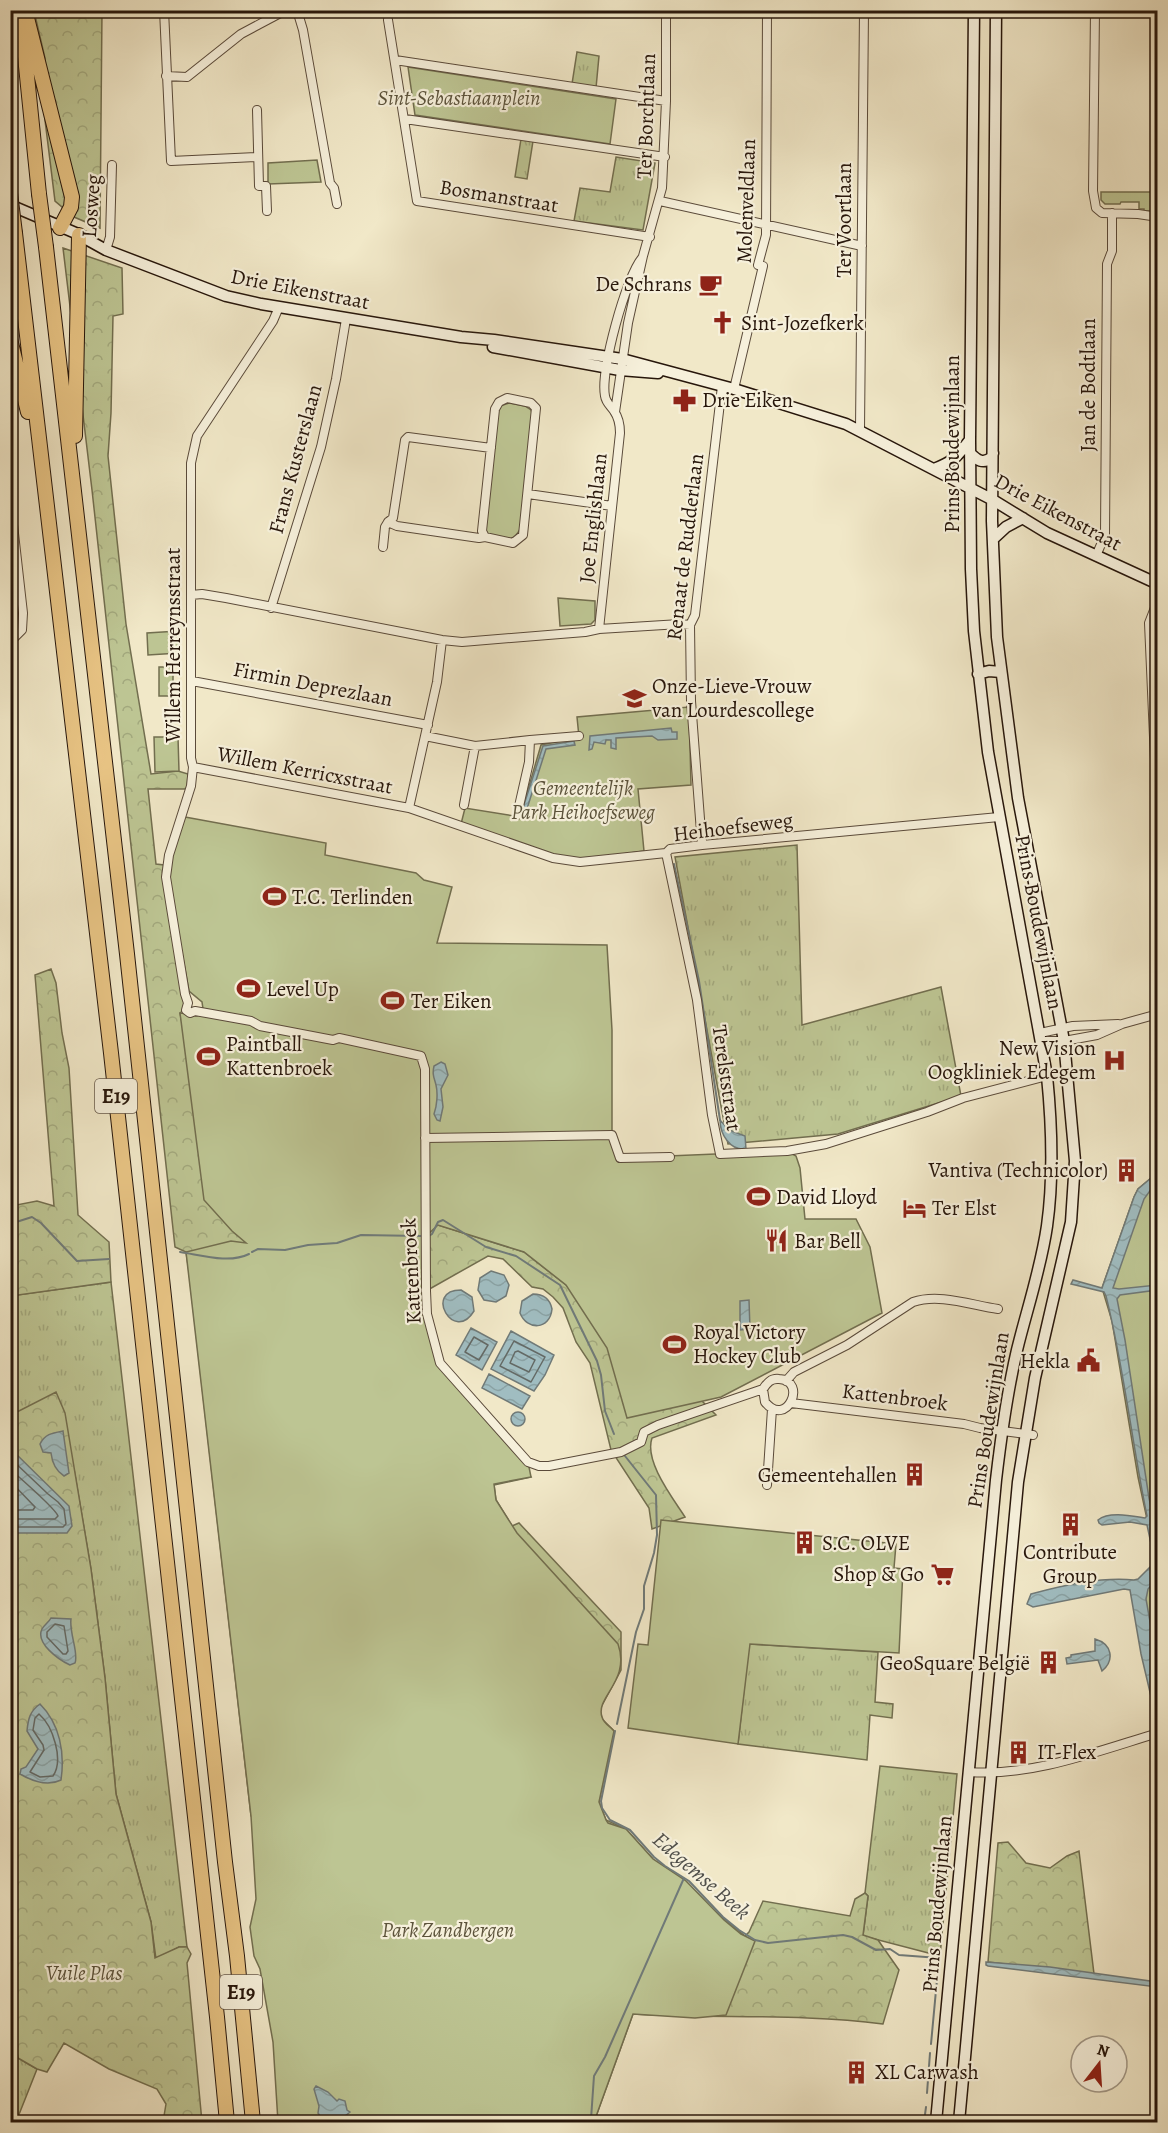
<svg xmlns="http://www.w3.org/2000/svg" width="1168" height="2133" viewBox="0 0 1168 2133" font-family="Alegreya,serif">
<defs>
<pattern id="grass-tufts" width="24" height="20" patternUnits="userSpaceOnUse" patternTransform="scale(1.5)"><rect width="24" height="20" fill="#bdc593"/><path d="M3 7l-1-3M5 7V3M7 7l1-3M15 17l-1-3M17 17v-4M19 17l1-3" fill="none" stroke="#a2a87d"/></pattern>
<pattern id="forest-crowns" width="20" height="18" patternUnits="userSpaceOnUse" patternTransform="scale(1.5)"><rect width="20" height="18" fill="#bdc593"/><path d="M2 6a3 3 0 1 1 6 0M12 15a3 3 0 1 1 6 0" fill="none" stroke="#a2a87d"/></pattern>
<pattern id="water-waves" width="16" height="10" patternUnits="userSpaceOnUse" patternTransform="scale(1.5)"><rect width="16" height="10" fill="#a0bdc1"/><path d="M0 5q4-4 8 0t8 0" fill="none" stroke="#8aa2a4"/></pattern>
</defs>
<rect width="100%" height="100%" fill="#f1e8c8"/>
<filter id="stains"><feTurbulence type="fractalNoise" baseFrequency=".00333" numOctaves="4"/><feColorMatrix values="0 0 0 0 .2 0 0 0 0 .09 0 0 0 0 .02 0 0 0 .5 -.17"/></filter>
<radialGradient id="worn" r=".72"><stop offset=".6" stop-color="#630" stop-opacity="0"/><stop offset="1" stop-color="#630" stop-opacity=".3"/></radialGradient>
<path fill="url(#grass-tufts)" stroke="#726e4f" stroke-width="1.5" d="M577 52 599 56 596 88 572 84Z
M521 139 533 141 527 179 515 177Z
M616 157 655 163 643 230 574 221 580 188 610 192Z
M797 845 802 1025 941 987 961 1096 838 1134 728 1144 675 857Z
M111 1282 187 1947H179L156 1959 151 1922 116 1794 105 1678 91 1569 74 1469 21 1411 11 1415 10 1296Z
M749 1644 878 1652 875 1702 893 1704 892 1718 870 1715 867 1760 738 1744Z
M880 1766 957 1774 940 1956 863 1936 868 1896 865 1893Z
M18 2058 37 2069 16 2122H11V2059Z"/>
<path fill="url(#forest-crowns)" stroke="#726e4f" stroke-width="1.5" d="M34 11H102L100 228 74 217 55 201 43 104 45 58Z
M63 248 122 268 123 314 113 316 111 413 108 456 126 624 151 774 178 771 188 774 187 789H148L156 864 164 865 167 903 185 1009 180 1013 184 1033 236 1234 239 1235 438 1225 524 1252 566 1285 701 1400 716 1415 652 1438C644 1461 672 1497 685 1517L652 1529 649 1508 611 1450 590 1363 576 1342 563 1308 553 1297 543 1289 532 1287 503 1259 488 1256 426 1291 439 1363 531 1477 494 1485 496 1500 512 1526 519 1523 621 1632V1670L600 1709 602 1719 614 1731 599 1802 606 1820 626 1829 653 1859 686 1881 710 1907 745 1936 749 1932 763 1901 850 1916 855 1899 865 1893 868 1896 863 1935 878 1940 899 1970 883 2024C800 2013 716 2019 633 2014L594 2122 251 1816 189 1272 186 1252 175 1247 92 490Z
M51 969 56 983 62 1033 69 1068 78 1215 109 1242 111 1282 11 1296V1206L37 1201 54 1206 35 975Z
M56 1392 65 1413 91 1569 105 1678 116 1794 151 1922 155 1958 179 1947H187L191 1954 187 1963 202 2122H163L166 2104 157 2089 109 2069 64 2043 47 2072 37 2069 18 2058 11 2019V1415Z
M1008 1842 1026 1863 1050 1868 1067 1856 1079 1851 1094 1974 988 1962 998 1843Z"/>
<path fill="#bdc593" stroke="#726e4f" stroke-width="1.5" d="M408 67 616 99 610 144 415 115Z
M317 160 321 182 268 184V163Z
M1101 192H1157V211H1144V209H1139V202H1121L1120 204H1105L1101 200Z
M509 403 525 406 531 410 533 416 521 528 513 540 488 536 485 532 497 412 500 406Z
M558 598 595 601V620L591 624 560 626Z
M178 631 179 653 148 655 147 633Z
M159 667H173V696H159Z
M689 707 691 785 638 789 644 851 580 860 555 857 461 824 465 808 520 817 541 745 579 737 577 717Z
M154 737H178L179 771 155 772Z
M185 817 326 843 325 855 416 873 424 880 452 887 437 943 607 945 612 1030V1135L620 1158 787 1151 796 1156 800 1168 805 1219H856L870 1247 882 1313 721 1397 627 1418 607 1348 566 1285 524 1252 438 1225 426 1236V1291L440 1363 528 1462 531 1477 494 1484 496 1500 517 1533 618 1644C631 1681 595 1697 602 1717 604 1724 610 1726 614 1731L599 1802 606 1820 608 1823 626 1829 653 1859 686 1881 724 1920 741 1934 755 1941 726 2015 695 2018 633 2014 594 2122H278L273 2042 260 1969 254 1956 250 1927 256 1899 251 1816 186 1252 231 1241 246 1243 232 1231 204 1200 180 1013 204 1016 202 1002 189 991 168 877 170 860Z
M1157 1173V1566L1138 1477 1112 1321 1102 1288 1134 1197 1138 1189Z
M661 1520 896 1544 894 1568 903 1569 899 1653 750 1644 738 1744 628 1728 638 1644 648 1645Z
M1157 1578V1720L1139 1584Z"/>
<path fill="url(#water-waves)" stroke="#707a78" stroke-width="1.5" d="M671 728 672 732H677V739L658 740 652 736 616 738V749L611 748V740H606L605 744 594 742 592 749 589 750 590 736Z
M574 741 575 745 546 749 524 818 520 817 543 746Z
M441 1062 445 1064 448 1075 441 1089 443 1107 440 1121 437 1120 434 1114C437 1106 438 1093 436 1085 434 1077 432 1075 434 1066Z
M720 1120 729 1130 745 1136 746 1149C730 1151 720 1134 720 1120Z
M1157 1173V1181L1144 1199 1113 1288 1119 1289 1157 1285V1290L1120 1295 1117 1299 1125 1340 1149 1498 1157 1535V1579L1148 1589 1146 1599 1157 1661V1722L1141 1654 1130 1590 1124 1589 1033 1607 1027 1604 1031 1594C1064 1585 1100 1577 1134 1580L1138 1579 1155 1562 1147 1525 1130 1522 1102 1525 1099 1523 1098 1520C1109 1511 1132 1516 1145 1518L1147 1516C1132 1443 1124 1368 1106 1296L1104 1292 1071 1284 1073 1280 1102 1288 1134 1197 1138 1189Z
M491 1271 504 1275 509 1285 506 1296 496 1302 484 1300 478 1290 480 1278Z
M461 1290 472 1297 474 1311C454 1344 423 1290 461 1290Z
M533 1294C543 1294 550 1299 552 1309 550 1330 527 1331 520 1313L522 1301Z
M749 1300 750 1329 740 1330V1301Z
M471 1328 497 1342 482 1370 456 1355Z
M511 1331 554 1355 545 1375 534 1391 491 1369Z
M489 1374 530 1396 522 1409 482 1388Z
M511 1419a7 7 0 1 1 14 0a7 7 0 1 1-14 0Z
M63 1431 69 1473 64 1476C56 1471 52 1462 51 1453L43 1452 40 1444C45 1434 52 1433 63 1431Z
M11 1449 69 1506 72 1526 67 1533H11Z
M51 1618 71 1619C69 1633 79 1653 75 1663L70 1665C59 1660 35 1643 42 1629 44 1625 49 1622 51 1618Z
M1095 1639C1112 1644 1115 1660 1102 1671L1098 1660 1067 1664 1066 1658 1071 1657V1655L1095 1651Z
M40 1704C60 1724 65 1753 61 1780 47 1787 32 1781 20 1774L21 1769 26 1767 38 1749 27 1731C28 1719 30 1711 40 1704Z
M986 1962 1050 1967 1157 1982V1987L988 1966 986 1965Z
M316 2086 328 2092 337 2101 339 2099 345 2101 347 2110 350 2112C342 2120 332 2121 322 2119L318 2113 319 2106 314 2089Z"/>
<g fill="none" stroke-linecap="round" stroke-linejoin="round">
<path stroke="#646a66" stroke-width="1.5" d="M474 1337 488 1345 479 1360 465 1352Z
M514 1341 545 1357 531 1382 500 1366Z
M518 1351 535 1360 529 1372 510 1363 515 1352Z
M10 1458 48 1494 58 1502 64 1509 66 1524 63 1527H10
M10 1469C19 1477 56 1509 58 1516L55 1519H10
M10 1481 35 1507 33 1510H10
M55 1624 64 1626 68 1651 66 1654H63L47 1637V1632Z
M39 1714C53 1726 64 1760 53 1776L40 1777 30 1772 44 1750 43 1745 33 1730 35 1718Z"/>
<path stroke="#707a78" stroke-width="2" d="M674 864 699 981 720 1120
M10 1224 32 1217 41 1223 77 1261 109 1259
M429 1236 432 1234 438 1222 443 1220 486 1247 516 1256 560 1285 597 1361 601 1375 605 1411 614 1434
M180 1252C201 1255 229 1264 249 1254
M252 1252 258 1249 285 1250 308 1245 337 1243 361 1235 421 1236
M617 1724 636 1632 644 1609V1586L654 1553 657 1535 656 1495 625 1456
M615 1731 601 1801 602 1808 610 1820 630 1830 654 1857 665 1866 689 1881 723 1917 739 1930 755 1940 768 1943 843 1935 852 1937 876 1950 890 1949 899 1955 939 1958 931 2044
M927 2093 930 2053
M575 2122 577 2116 591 2119 594 2076 605 2057 684 1878
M924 2122 926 2107"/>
<defs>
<path id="street" d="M164 10 171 161 257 157
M297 10 303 30 330 183 334 188 337 204
M1095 10 1093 191 1096 208 1102 213 1138 214 1158 217
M388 20 417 201 650 237
M395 60 666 101
M166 76 187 77 241 34 286 10
M257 110 259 186H266L267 211
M405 119 665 157
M660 201 862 246
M106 250 110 237 112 165
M279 307 273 321 197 436 191 463V758L193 767 191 786 169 855 166 877 185 994 188 1003 186 1010 190 1013 195 1011 251 1021 260 1026 333 1040 339 1038 421 1056 425 1069 426 1291 427 1314 440 1363 528 1462 539 1466H549L621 1452 641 1442 644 1432 658 1425 763 1389C767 1383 771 1378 779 1379 808 1380 787 1429 765 1402L763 1389
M734 389 763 266 758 265 766 235 767 10
M507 398 531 403 536 408 523 535 513 543 485 537 482 531 495 409 499 402Z
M615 412 628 323 643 256 662 188 666 101V10
M860 430 864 10
M528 494 612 506
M10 498 23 613 22 630 10 642
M485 537 479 538 397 526 388 522 393 518 405 440 408 437 491 448
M383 547 385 527 388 522
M1096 556 1105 535 1107 264 1112 251V213
M191 595 202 594 226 598 442 640 462 642 585 632 599 629 680 624 690 625
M1158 600 1149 623 1158 828
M271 608 321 447 336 379 346 319
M599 629 620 433C620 426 619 418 614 411 611 406 606 403 605 396 600 371 626 277 642 258
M192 681 428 725
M425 736 475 746 530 740 529 762 517 815
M530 740 579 736
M193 767 409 808 553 858 580 862 666 853 670 849 702 845 999 817
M464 805 475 746
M409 808 437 682 442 640
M702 845 691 701 690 625 695 615 722 386
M666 853 697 1000 712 1115 720 1154 787 1151 826 1144 927 1112 963 1098 1047 1076
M1040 1033 1073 1026 1118 1024
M1042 1041H1064L1097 1035 1122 1024 1158 1014
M425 1138 612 1135 620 1158 670 1157
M786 1381 794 1372 847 1345 913 1302C939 1293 971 1305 998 1309
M791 1403 964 1424 980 1428 1033 1435
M767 1485 772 1409
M969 1772C1031 1777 1098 1751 1158 1733"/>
<path id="secondary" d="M10 205 85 237
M79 235 106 250 226 296 261 304 461 337 494 340 622 359 734 389 846 424 993 500 1047 533 1158 584
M493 347 620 370 658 373
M970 453C977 460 983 465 992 457L993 453
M934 469C955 461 956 457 970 440
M993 539 1006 527 1023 518
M978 674 989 671 1001 672
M936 2122 996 1480C1001 1437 1007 1393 1017 1350 1027 1309 1041 1268 1047 1226 1054 1176 1052 1126 1047 1076L988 752 974 631 971 569 970 440 974 10
M959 2122 1018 1482 1035 1378 1071 1222 1075 1161 1064 1041 1018 798 997 637 992 521 996 10"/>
<path id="highway" d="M25 10 72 197 71 207 60 228
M21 17 39 194
M15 233 111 1053 217 2017 227 2122
M46 247 127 954 225 1862 237 1956 253 2122
M10 339 28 412
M75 436 79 235"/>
</defs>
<use href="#street" stroke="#5a4a3a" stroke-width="10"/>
<use href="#secondary" stroke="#27160b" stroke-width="13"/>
<use href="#highway" stroke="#27160b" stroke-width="16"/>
<use href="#street" stroke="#f6f0db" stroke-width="8"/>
<use href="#secondary" stroke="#f6f0db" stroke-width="10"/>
<use href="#highway" stroke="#e8c484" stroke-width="14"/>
<defs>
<path id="highway-bridge" d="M10 193 15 233
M39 194 46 247"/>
</defs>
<use href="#highway-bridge" stroke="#27160b" stroke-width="16" stroke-linecap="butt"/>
<use href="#highway-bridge" stroke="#e8c484" stroke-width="14"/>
</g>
<defs>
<symbol id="cafe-bare" viewBox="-9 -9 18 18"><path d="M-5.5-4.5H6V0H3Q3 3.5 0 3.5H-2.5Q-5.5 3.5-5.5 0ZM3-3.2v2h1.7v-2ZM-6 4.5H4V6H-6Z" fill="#8f2418" stroke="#f6f0db" stroke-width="2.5" paint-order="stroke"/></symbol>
<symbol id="church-bare" viewBox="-9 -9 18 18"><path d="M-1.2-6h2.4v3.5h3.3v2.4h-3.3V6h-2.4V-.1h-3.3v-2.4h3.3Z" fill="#8f2418" stroke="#f6f0db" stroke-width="2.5" paint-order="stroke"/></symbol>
<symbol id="pharmacy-bare" viewBox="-9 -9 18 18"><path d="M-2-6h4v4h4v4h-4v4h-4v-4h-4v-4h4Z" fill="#8f2418" stroke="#f6f0db" stroke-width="2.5" paint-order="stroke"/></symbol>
<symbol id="school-bare" viewBox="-9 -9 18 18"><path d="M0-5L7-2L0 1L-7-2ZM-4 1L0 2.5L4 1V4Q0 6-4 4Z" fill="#8f2418" stroke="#f6f0db" stroke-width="2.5" paint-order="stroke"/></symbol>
<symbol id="stadium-bare" viewBox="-9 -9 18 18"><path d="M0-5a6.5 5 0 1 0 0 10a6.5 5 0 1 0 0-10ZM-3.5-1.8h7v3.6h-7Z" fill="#8f2418" stroke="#f6f0db" stroke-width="2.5" paint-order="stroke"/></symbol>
<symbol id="hospital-bare" viewBox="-9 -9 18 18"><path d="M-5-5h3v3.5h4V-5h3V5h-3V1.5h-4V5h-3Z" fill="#8f2418" stroke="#f6f0db" stroke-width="2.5" paint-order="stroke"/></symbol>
<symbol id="building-bare" viewBox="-9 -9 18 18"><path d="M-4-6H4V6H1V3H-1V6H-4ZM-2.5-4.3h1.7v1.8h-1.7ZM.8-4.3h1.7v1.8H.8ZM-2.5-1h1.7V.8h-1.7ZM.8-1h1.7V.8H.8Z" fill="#8f2418" stroke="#f6f0db" stroke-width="2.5" paint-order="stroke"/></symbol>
<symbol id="hotel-bare" viewBox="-9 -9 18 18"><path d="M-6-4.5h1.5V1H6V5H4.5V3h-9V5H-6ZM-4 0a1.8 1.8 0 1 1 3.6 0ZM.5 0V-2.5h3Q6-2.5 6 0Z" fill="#8f2418" stroke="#f6f0db" stroke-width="2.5" paint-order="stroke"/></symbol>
<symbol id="restaurant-bare" viewBox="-9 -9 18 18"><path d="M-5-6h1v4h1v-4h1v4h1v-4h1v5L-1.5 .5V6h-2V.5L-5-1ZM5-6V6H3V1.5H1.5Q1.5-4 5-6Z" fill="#8f2418" stroke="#f6f0db" stroke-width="2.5" paint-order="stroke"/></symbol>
<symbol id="civic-bare" viewBox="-9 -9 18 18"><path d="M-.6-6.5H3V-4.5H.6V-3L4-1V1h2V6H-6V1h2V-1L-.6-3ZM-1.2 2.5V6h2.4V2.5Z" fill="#8f2418" stroke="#f6f0db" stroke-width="2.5" paint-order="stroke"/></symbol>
<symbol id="supermarket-bare" viewBox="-9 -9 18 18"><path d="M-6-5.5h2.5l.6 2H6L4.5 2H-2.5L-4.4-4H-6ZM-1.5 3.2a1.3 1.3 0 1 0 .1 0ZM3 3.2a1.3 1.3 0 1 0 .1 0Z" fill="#8f2418" stroke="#f6f0db" stroke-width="2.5" paint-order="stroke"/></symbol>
</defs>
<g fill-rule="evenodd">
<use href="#cafe-bare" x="694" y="268" width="33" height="33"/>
<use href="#church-bare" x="706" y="306" width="33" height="33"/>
<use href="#pharmacy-bare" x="668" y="384" width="33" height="33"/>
<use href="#school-bare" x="618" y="682" width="33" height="33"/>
<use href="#stadium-bare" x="258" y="880" width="33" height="33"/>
<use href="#stadium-bare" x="232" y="972" width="33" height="33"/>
<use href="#stadium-bare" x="376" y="984" width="33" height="33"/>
<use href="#stadium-bare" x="192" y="1040" width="33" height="33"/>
<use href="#hospital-bare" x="1098" y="1044" width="33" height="33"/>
<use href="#building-bare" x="1110" y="1154" width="33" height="33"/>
<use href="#stadium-bare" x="742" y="1180" width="33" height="33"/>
<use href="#hotel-bare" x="898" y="1192" width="33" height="33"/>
<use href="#restaurant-bare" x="760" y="1224" width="33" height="33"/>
<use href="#stadium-bare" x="658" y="1328" width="33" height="33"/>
<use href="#civic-bare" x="1072" y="1344" width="33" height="33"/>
<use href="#building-bare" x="898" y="1458" width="33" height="33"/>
<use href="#building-bare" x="1054" y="1508" width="33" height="33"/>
<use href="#building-bare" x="788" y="1526" width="33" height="33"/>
<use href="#supermarket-bare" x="926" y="1558" width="33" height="33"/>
<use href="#building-bare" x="1032" y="1646" width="33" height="33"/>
<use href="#building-bare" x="1002" y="1736" width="33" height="33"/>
<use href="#building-bare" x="840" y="2056" width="33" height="33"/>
</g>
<g text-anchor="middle" stroke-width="4.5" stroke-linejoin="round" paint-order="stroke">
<g fill="#f6f0db" stroke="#655749" stroke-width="1.5">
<rect x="95" y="1079" width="42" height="34" rx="4.5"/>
<rect x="220" y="1975" width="42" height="34" rx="4.5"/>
</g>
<g font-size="20" font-weight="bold" fill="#27160b">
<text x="116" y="1103">E19</text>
<text x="241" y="1999">E19</text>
</g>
<g font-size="21" font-style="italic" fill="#5c533b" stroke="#f6f0db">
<text x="459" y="105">Sint-Sebastiaanplein</text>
<text x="583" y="795">Gemeentelijk<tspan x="583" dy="24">Park Heihoefseweg</tspan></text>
<text x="448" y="1937">Park Zandbergen</text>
<text x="84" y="1980">Vuile Plas</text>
</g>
<g font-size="21" fill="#27160b" stroke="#f6f0db">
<text transform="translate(646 116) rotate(-88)" y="7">Ter Borchtlaan</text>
<text transform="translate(499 196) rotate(9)" y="7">Bosmanstraat</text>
<text transform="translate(746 201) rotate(-88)" y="7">Molenveldlaan</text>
<text transform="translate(91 206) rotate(-86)" y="7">Losweg</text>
<text transform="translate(844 220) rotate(-90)" y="7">Ter Voortlaan</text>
<text transform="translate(300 289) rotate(11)" y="7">Drie Eikenstraat</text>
<text transform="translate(1088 385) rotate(-90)" y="7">Jan de Bodtlaan</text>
<text transform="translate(952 444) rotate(-90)" y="7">Prins Boudewijnlaan</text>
<text transform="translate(295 459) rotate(-75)" y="7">Frans Kusterslaan</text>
<text transform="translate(1058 512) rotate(28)" y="7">Drie Eikenstraat</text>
<text transform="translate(593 518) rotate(-84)" y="7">Joe Englishlaan</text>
<text transform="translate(685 547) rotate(-83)" y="7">Renaat de Rudderlaan</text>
<text transform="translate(173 645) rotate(-90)" y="7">Willem Herreynsstraat</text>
<text transform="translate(313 684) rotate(11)" y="7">Firmin Deprezlaan</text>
<text transform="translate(305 770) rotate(11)" y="7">Willem Kerricxstraat</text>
<text transform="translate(733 827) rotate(-7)" y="7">Heihoefseweg</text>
<text transform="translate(1039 922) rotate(79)" y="7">Prins Boudewijnlaan</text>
<text transform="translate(727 1078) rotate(82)" y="7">Terelststraat</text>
<text transform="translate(411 1271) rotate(-93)" y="7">Kattenbroek</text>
<text transform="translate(895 1397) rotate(7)" y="7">Kattenbroek</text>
<text transform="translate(988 1420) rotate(-81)" y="7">Prins Boudewijnlaan</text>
<text transform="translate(937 1904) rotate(-85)" y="7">Prins Boudewijnlaan</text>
</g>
<g font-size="21" fill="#27160b" stroke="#f6f0db" text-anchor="start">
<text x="692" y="291" text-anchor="end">De Schrans</text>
<text x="741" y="330">Sint-Jozefkerk</text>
<text x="702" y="407">Drie Eiken</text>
<text x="652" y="693">Onze-Lieve-Vrouw<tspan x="652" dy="24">van Lourdescollege</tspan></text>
<text x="292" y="904">T.C. Terlinden</text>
<text x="266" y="996">Level Up</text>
<text x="411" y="1008">Ter Eiken</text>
<text x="226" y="1051">Paintball<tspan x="226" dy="24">Kattenbroek</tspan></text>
<text x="1096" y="1055" text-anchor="end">New Vision<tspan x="1096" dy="24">Oogkliniek Edegem</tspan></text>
<text x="1108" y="1177" text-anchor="end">Vantiva (Technicolor)</text>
<text x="776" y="1204">David Lloyd</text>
<text x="932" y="1215">Ter Elst</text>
<text x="794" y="1248">Bar Bell</text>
<text x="693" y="1339">Royal Victory<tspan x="693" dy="24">Hockey Club</tspan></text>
<text x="1070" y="1368" text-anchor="end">Hekla</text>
<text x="897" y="1482" text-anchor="end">Gemeentehallen</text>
<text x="822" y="1550">S.C. OLVE</text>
<text x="1070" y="1559" text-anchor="middle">Contribute<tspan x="1070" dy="24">Group</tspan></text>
<text x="924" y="1581" text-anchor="end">Shop &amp; Go</text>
<text x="1030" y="1670" text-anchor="end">GeoSquare België</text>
<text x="1037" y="1759">IT-Flex</text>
<text x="875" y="2079">XL Carwash</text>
</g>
<g font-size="22" font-style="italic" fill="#51504b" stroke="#f6f0db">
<text transform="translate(702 1875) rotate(41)" y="8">Edegemse Beek</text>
</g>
</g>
<rect width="1168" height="2133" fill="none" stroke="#f1e8c8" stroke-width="36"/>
<rect x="12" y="12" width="1144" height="2109" fill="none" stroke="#27160b" stroke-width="3"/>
<rect x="18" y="18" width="1132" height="2097" fill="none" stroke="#27160b" stroke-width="1.5"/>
<g transform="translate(1099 2064) rotate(17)"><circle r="28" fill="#f6f0db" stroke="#a39988" stroke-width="1.5"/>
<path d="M0-4.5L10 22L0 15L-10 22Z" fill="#8f2418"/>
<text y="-9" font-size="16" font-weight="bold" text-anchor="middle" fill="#27160b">N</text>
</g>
<rect width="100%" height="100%" filter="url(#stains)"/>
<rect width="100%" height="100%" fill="url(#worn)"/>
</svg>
